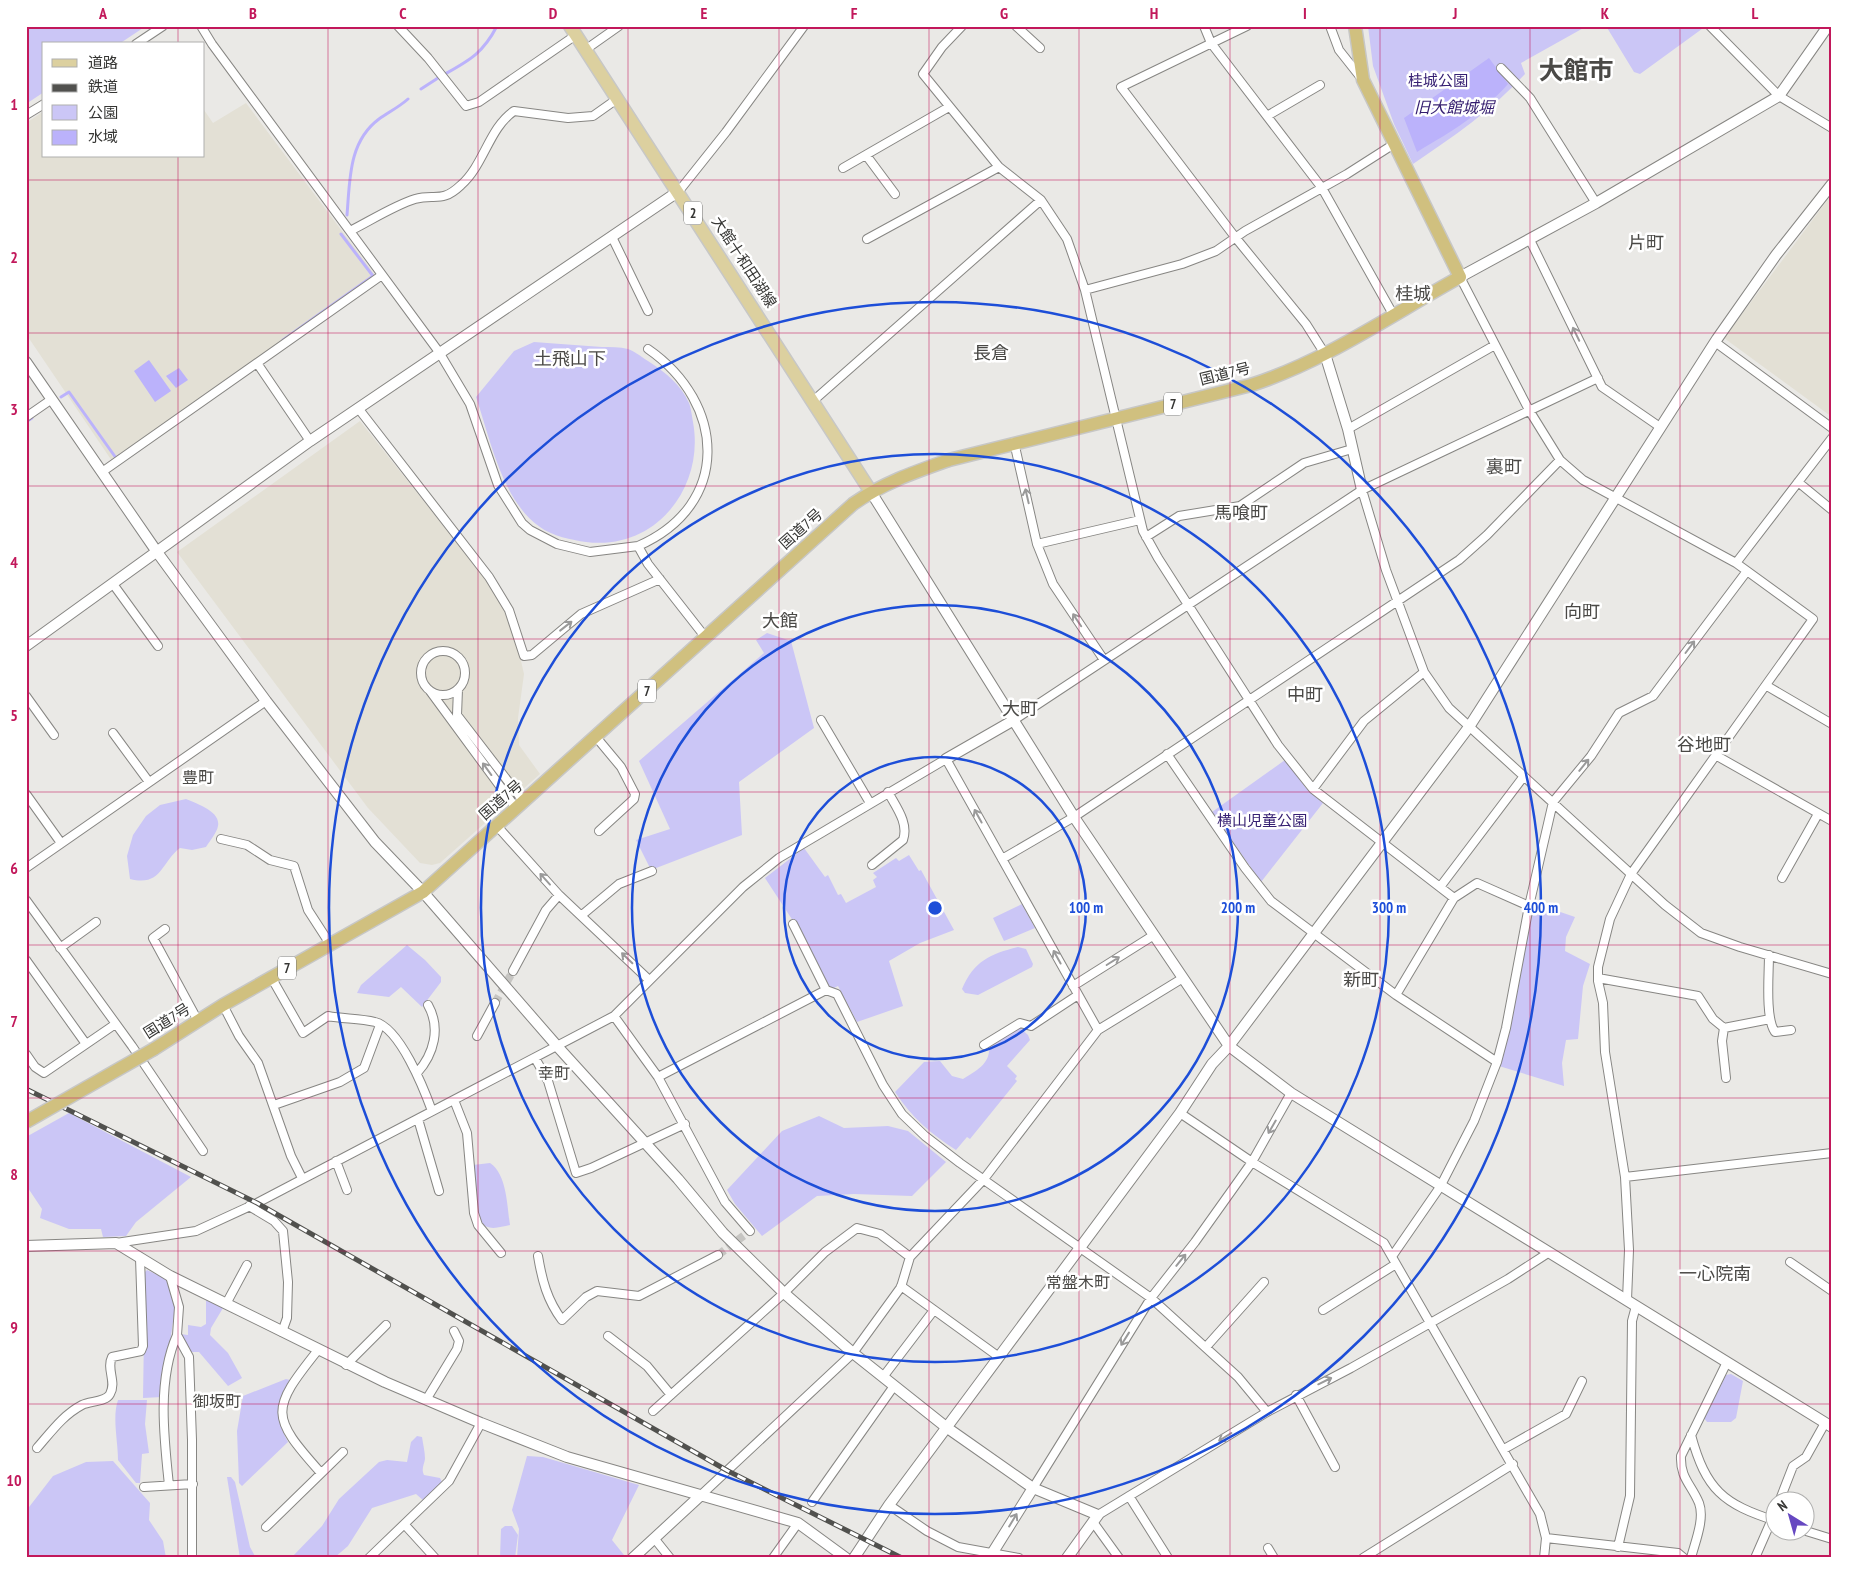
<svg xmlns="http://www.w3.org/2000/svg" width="1858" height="1584" viewBox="0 0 1858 1584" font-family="'PT Sans Narrow','Noto Sans JP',sans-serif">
<rect width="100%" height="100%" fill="#eae9e6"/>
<path fill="#e3e0d5" d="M246 103 375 275 112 461 26 334V123L44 111V156H204V110L213 123Z
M1832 194V417L1724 338Z
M360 421 496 592 516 639 524 674 518 718 519 745 540 774 440 863 432 865 420 863 368 808 177 552Z"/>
<path fill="#cbc6f6" d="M26 26H146L119 44H44V92L26 104Z
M1368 26H1587L1521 63 1525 74C1492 110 1453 137 1413 164L1394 124 1373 66Z
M1606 26H1706L1640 74 1634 72Z
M534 342C556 344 579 345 602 347 610 347 620 347 628 349 636 352 643 358 651 363 666 373 681 385 689 403 691 408 692 416 693 422 705 487 656 551 586 542 572 540 552 536 540 527 502 501 490 438 476 397L514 351Z
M767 633 791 641 814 728 739 782 742 835 651 870 636 840 670 829 639 761 764 653 756 640Z
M1285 760 1306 788 1323 803 1261 882 1212 812Z
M186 799C195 803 221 811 218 826 217 832 210 841 206 847L192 850 180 848C161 862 162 887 130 879L127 856 133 835 146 816 160 805Z
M804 848 825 877 828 875 838 895 841 894 846 903 876 887 873 880 877 877 873 873 896 858 899 861 909 855 919 871 921 870 954 930 920 943 889 961 903 1006 857 1022 838 986 830 990 797 927 765 878Z
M1534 903 1575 917 1566 937 1565 951 1590 964 1583 986 1578 1039 1566 1040 1562 1063 1564 1086 1499 1066 1509 1033Z
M1022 904 1035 928 1004 941 993 918Z
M407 945 425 960 441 977V982L422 1007 401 987 389 997 357 993 361 985Z
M1018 947 1026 949 1033 964 1032 967 978 995 965 993 962 989C974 961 990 954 1018 947Z
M1019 1027 1028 1035 1030 1040 1007 1066 1017 1076 1015 1079 1017 1081 970 1139 967 1137 956 1150C931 1134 912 1118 895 1092L924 1062 940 1061 952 1076 963 1079C977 1070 991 1064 989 1045Z
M69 1113 191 1177 136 1222 126 1236 103 1237 101 1229H69L40 1218 42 1209 26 1185V1137Z
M819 1116 844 1128 888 1126 908 1131 946 1162 912 1196 854 1194 817 1196 762 1236 735 1204 727 1190 782 1131Z
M490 1163C507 1174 507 1206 510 1225 499 1227 488 1232 480 1221L473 1165Z
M147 1270 168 1280 175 1308 162 1397 143 1398 145 1272Z
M206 1300 223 1308 211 1328 210 1335 228 1353 242 1378 228 1386 199 1352H190L180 1334 188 1335V1325L201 1327 206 1324Z
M1731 1374 1743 1381 1736 1418 1731 1422H1707L1704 1418 1726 1375Z
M286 1379 290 1380C277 1401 276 1421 288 1442L242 1486 239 1483 237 1431 243 1396Z
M118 1400H147L145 1424 149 1453 142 1454 140 1483H136L118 1460C118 1441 112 1417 118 1400Z
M417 1436 422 1437C423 1444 425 1452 425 1459 424 1465 421 1469 424 1475L440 1478 442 1482 424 1501 416 1494 372 1508 348 1546 334 1558H291L322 1526 339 1499 379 1462 387 1460 407 1462 411 1442Z
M527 1456 543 1457 639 1485 612 1540 624 1555 621 1558H517L519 1529 512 1510Z
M113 1461 150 1503 149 1520 163 1541 166 1558H26V1511L53 1476 86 1462Z
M227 1477H231L235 1482 250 1547 256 1558H240Z
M505 1526H512L518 1535 515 1558H500L501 1529Z"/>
<path fill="#bbb2fb" d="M1489 58 1508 84C1480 115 1452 131 1417 152L1404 118Z
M149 360 171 391 155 402 134 371Z
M179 368 188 380 176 388 166 376Z"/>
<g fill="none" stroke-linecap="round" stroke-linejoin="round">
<path stroke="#bbb2fb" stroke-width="3" d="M445 74C470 60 483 53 497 26
M421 89 438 78
M347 215C350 181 348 142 379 119 389 112 399 107 408 99
M283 340 373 276 341 234
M61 397 69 392 116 458 119 456
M26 422 32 418"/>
<path stroke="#c6c5c2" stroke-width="8" stroke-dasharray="8 4" stroke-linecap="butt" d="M495 1003 513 971
M718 1255 750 1231"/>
<defs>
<path id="minor" d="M201 26 212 44 439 352 470 404 498 485 522 523 530 530 557 544 590 552 638 546 648 564 706 638
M398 26 428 58 466 106 479 102 576 35
M962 26 942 47 923 74 999 167 1041 200 1067 239 1085 290 1143 531 1158 558 1278 745 1313 789 1454 898
M1016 26 1040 48
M1204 26 1211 43 1322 188 1394 316
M1247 26 1121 87 1235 237 1306 324 1325 354
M1330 26 1339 50 1362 79
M1710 26 1779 96 1832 128
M136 44 163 26
M585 50 619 26
M1501 68 1530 98 1596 203
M26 115 44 104
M1267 116 1320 85
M866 155 895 194
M843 168 949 107
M679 191 726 132 804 26
M350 231C370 221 395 205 415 199 435 193 441 204 461 185 484 165 489 128 514 111L568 118 593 116 617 99
M612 237 648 311
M867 239 999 167
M1530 240 1602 387 1660 427
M1460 277 1529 410 1560 460 1583 480 1736 563
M1085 290 1182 264 1216 251 1245 231 1347 174 1394 144
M1715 342 1832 428
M257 363 310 441
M813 401 1041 200
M358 408 489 577 509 610 524 656 532 655 581 614 660 579
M26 417 52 399
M1348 429 1495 345
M1014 442 1037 544 1053 584 1104 660
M102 472 382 275
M1798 482 1832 510
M1362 490 1386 570 1424 672 1449 708 1665 905 1701 933 1740 947 1832 974
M1146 537 1179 516 1240 506 1304 463 1352 449
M1037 544 1140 520
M638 546C732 505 726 403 648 349
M113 584 158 646
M421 673a22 22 0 1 1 44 0a22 22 0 1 1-44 0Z
M1767 686 1832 724
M458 689 457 715 524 802
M430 691 516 808
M26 696 54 735
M821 720 870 803
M1014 720 1362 490 1598 378
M113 733 149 782
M596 737 621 767 635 794 634 799 599 831
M1167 754 1245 868 1271 901 1396 995 1497 1062
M1717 756 1832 821
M1313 789 1364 721 1424 672
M26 794 61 843
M497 826 559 895 648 979
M221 839 247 845 270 860 294 866 308 910 330 944
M1002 859 1074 817 1459 560 1487 535 1560 460
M872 865 903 840C909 823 896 807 888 792
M26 868 266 701
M1782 878 1818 814
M1440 887 1524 776
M26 900 132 1046 203 1151
M582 915 619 884 652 871
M793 924 826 990 837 994 883 1085 902 1114 925 1136 960 1163 1151 1298 1238 1377 1267 1412
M165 929 153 938 198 1021
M60 948 96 922
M1769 955C1769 974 1765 1018 1775 1032L1791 1030
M26 960 86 1044
M513 971 546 910 559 895
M271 977 303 1033 328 1016C343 1019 360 1018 375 1022 400 1028 424 1089 432 1111
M1598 978 1698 996 1713 1019 1724 1028 1770 1019
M1073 986 1154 935
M1396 995 1454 898 1477 883 1529 906
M223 1005 239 1036 258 1063 291 1156 302 1178
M614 1016 658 1077 725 1202 750 1231
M1724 1028 1722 1041 1726 1078
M477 1036 495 1003
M984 1045 1020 1023 1031 1026 1078 995
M26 1054 35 1067 44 1073 114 1025
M535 1058 548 1081 576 1173 591 1168 685 1124
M417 1073C434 1054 441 1028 428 1005
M658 1077 826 990
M454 1100 467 1133 474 1213 478 1225 501 1253
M274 1105 340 1082 364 1068 380 1025
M1180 1113 1252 1162 1384 1243 1540 1514 1546 1538 1544 1558
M418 1119 439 1191
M336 1161 347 1190
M1625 1177 1832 1153
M249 1206 274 1221 283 1231 288 1282 287 1318 282 1332
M116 1243 196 1231 257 1203 614 1016 743 887 779 858 946 759 1098 1030
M1393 1255 1440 1187 1474 1121 1497 1062 1506 1028 1529 906 1553 802 1591 756 1619 713 1653 696 1747 571
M538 1256C542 1280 547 1300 562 1320L586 1297 597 1291 639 1296 718 1255
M1790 1262 1832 1291
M170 1276 179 1307 177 1335 189 1357 192 1440V1558
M901 1286 999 1357
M1627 1300 1629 1250 1625 1177 1605 1052 1603 1003 1598 981V967L1610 919 1631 874 1813 619 1736 563 1832 438
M226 1304 247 1265
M1323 1310 1396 1264
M608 1336 647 1366 671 1395
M1206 1347 1264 1282
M318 1350C270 1410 270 1416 321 1473
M346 1365 386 1325
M883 1377 934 1310
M1296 1395 1335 1467
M426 1400 457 1349 459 1341 454 1331
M653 1411 784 1293 825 1252 857 1228 880 1234 910 1257
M1691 1435C1706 1490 1723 1504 1776 1521
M37 1448C51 1432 63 1415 82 1405 90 1401 106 1402 110 1394 117 1382 106 1369 112 1357L141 1351 143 1346 140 1258
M1504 1449 1566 1414 1582 1381
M169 1485C164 1438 157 1380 177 1335
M144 1487 193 1484
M1033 1488 1151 1298 1195 1242 1252 1162 1291 1093
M700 1496 853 1353 901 1287 910 1257 984 1179 1098 1030 1183 978
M1129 1496 1168 1558
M812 1502 894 1386
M1779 1502 1793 1466 1806 1457 1825 1423
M889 1505 927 1531 958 1547 1019 1558
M1098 1515 1267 1412 1351 1368 1508 1279 1548 1253
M1093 1522 1119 1558
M405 1525 435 1558
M266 1527 343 1452
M1806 1531 1832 1539
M654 1538 670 1558
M1546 1538 1678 1553 1684 1558
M1618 1547 1630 1496 1632 1321 1636 1306
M1268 1548 1274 1558
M369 1558 449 1481 481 1423
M773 1558 798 1523
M1363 1558 1513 1464
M1691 1558C1695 1542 1705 1519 1699 1503 1691 1484 1680 1478 1681 1456L1727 1362
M1755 1558 1776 1510"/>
<path id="tertiary" d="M1460 277 1596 203 1779 96 1828 26
M1325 354 1348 429 1362 490
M26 362 157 552 266 701 375 842 423 892 557 1046 678 1179 723 1233 784 1293 853 1353 946 1427 1033 1488 1098 1515 1067 1558
M871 492 1074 817 1229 1046 1291 1093 1832 1427
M26 646 310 441 679 191
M946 759 1014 720
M26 1246 116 1243 170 1276 385 1382 481 1423 567 1457 798 1523 846 1558
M993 1552 1033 1488
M633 1558 700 1496
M854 1558 889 1505 1180 1113 1212 1064 1229 1046 1469 727 1717 339 1776 255 1832 184"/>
<path id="primary" d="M570 26 871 492"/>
<path id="trunk" d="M154 1049 223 1005 423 892 853 504C883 483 915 472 949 460L1251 385C1326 361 1391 315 1460 277L1363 80 1355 26"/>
</defs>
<use href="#minor" stroke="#878683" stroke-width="10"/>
<use href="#tertiary" stroke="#878683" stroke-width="12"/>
<use href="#primary" stroke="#c7c7c6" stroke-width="15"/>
<use href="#trunk" stroke="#c7c7c6" stroke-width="15"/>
<use href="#minor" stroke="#fff" stroke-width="8"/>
<use href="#tertiary" stroke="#fff" stroke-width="10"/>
<use href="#primary" stroke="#dcd09f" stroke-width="12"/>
<use href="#trunk" stroke="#d0c07f" stroke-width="12"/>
<defs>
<path id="rail" d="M26 1089 257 1203 728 1471 902 1558"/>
</defs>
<use href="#rail" stroke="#51514e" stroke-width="5"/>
<use href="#rail" stroke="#fff" stroke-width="3" stroke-dasharray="9" stroke-linecap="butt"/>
<defs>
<path id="trunk-bridge" d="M26 1122 154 1049"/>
</defs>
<use href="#trunk-bridge" stroke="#c7c7c6" stroke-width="15" stroke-linecap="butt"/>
<use href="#trunk-bridge" stroke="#d0c07f" stroke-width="12"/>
</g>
<defs><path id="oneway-shaft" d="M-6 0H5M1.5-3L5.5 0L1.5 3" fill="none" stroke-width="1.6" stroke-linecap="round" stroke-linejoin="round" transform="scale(1.25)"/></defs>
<g stroke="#9a9a9a">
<use href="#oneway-shaft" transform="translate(1576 334) rotate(-116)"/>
<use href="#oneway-shaft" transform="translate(1027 496) rotate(-103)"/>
<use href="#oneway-shaft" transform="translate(1077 620) rotate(-124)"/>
<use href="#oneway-shaft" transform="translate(566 626) rotate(-38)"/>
<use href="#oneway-shaft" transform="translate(1690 647) rotate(-53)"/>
<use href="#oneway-shaft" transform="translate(1584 765) rotate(-51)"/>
<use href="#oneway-shaft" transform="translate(487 769) rotate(-126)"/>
<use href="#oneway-shaft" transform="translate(978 816) rotate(-119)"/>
<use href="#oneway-shaft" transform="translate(545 879) rotate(-132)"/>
<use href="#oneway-shaft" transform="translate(1057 957) rotate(-119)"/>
<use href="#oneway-shaft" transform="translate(627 958) rotate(-136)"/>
<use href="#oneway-shaft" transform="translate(1113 961) rotate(-32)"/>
<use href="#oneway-shaft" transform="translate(1272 1127) rotate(120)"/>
<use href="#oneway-shaft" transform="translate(1181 1260) rotate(-51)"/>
<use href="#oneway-shaft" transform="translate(1125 1339) rotate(122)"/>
<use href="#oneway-shaft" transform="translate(1325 1381) rotate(-26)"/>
<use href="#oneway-shaft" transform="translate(1225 1437) rotate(148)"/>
<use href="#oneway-shaft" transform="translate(1013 1520) rotate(-59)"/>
</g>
<path fill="none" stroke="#c2185b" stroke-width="1" stroke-opacity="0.55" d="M178 26V44M328 26V1558M478 26V1558M628 26V1558M779 26V1558M929 26V1558M1079 26V1558M1230 26V1558M1380 26V1558M1530 26V1558M1680 26V1558M178 156V1558M26 180H1832M26 333H1832M26 486H1832M26 639H1832M26 792H1832M26 945H1832M26 1098H1832M26 1251H1832M26 1404H1832"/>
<g fill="none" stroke="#1d4ed8" stroke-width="2.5">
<circle cx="935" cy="908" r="151"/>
<circle cx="935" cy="908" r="303"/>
<circle cx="935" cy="908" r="454"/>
<circle cx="935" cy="908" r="606"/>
</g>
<g text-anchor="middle" stroke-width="5" stroke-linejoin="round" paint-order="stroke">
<g fill="#fff" stroke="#727271" stroke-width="1">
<rect x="684" y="201.5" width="18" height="23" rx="4"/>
<rect x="1164" y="392.5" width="18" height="23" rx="4"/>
<rect x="638" y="679.5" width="18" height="23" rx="4"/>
<rect x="278" y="956.5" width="18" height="23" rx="4"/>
</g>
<g font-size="14" font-weight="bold" fill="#363634">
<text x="693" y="218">2</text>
<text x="1173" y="409">7</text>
<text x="647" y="696">7</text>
<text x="287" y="973">7</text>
</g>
<g font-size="15" fill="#372173" stroke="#fff">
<text x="1438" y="86">桂城公園</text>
<text x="1262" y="826">横山児童公園</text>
</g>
<g font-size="15" fill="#363634" stroke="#fff">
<text transform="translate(744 262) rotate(57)" y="5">大館十和田湖線</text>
<text transform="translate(1225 374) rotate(-14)" y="5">国道7号</text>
<text transform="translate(801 529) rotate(-42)" y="5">国道7号</text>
<text transform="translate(501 800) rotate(-41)" y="5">国道7号</text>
<text transform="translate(167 1021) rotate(-32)" y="5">国道7号</text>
</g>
<g font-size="16" font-style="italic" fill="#331c6e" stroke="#fff">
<text x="1454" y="113">旧大館城堀</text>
</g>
<g font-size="16" fill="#4a4946" stroke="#fff">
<text x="198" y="783">豊町</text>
<text x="554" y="1079">幸町</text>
<text x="1078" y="1288">常盤木町</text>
<text x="217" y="1407">御坂町</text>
</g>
<g font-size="18" fill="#4a4946" stroke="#fff">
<text x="1646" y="249">片町</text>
<text x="1413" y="300">桂城</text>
<text x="991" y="359">長倉</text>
<text x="570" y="365">土飛山下</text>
<text x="1504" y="473">裏町</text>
<text x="1241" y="519">馬喰町</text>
<text x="1582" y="618">向町</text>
<text x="780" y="627">大館</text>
<text x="1305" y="701">中町</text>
<text x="1020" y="715">大町</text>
<text x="1704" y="751">谷地町</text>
<text x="1361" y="986">新町</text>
<text x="1715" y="1280">一心院南</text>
</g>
<g font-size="25" font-weight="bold" fill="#4a4946" stroke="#fff">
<text x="1576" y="79">大館市</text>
</g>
</g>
<circle cx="935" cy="908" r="8" fill="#1d4ed8" stroke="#fff" stroke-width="2.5"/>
<g font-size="15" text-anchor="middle" font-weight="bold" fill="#1d4ed8" stroke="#fff" stroke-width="5" stroke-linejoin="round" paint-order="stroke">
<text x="1086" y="913">100 m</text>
<text x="1238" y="913">200 m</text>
<text x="1389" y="913">300 m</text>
<text x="1541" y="913">400 m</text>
</g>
<rect width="1858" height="1584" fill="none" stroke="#ffffff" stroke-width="55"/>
<rect x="42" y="42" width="162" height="115" fill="#ffffff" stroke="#afafae"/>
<rect x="52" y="59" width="25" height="8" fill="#dcd09f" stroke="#afafae"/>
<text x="88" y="68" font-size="15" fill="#363634">道路</text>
<rect x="52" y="84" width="25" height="8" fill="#51514e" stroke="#afafae"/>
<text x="88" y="92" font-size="15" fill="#363634">鉄道</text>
<rect x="52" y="105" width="25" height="15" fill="#cbc6f6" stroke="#afafae"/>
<text x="88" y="118" font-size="15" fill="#363634">公園</text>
<rect x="52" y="130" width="25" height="15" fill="#bbb2fb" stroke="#afafae"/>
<text x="88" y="142" font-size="15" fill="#363634">水域</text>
<g transform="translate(1790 1516) rotate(323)"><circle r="24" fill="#ffffff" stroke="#afafae"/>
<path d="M0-4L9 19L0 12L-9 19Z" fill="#6648c1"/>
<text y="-8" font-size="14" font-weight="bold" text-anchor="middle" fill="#363634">N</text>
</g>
<rect x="28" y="28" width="1802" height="1528" fill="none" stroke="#c2185b" stroke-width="2"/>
<g font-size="16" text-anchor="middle" font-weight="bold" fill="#c2185b">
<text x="103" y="19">A</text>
<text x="253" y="19">B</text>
<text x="403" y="19">C</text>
<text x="553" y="19">D</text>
<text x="704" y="19">E</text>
<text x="854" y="19">F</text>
<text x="1004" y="19">G</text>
<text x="1154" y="19">H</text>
<text x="1305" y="19">I</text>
<text x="1455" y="19">J</text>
<text x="1605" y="19">K</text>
<text x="1755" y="19">L</text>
<text x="14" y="110">1</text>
<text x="14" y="263">2</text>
<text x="14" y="415">3</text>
<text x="14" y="568">4</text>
<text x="14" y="721">5</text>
<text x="14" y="874">6</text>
<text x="14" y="1027">7</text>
<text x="14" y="1180">8</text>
<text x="14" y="1333">9</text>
<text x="14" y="1486">10</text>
</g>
</svg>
